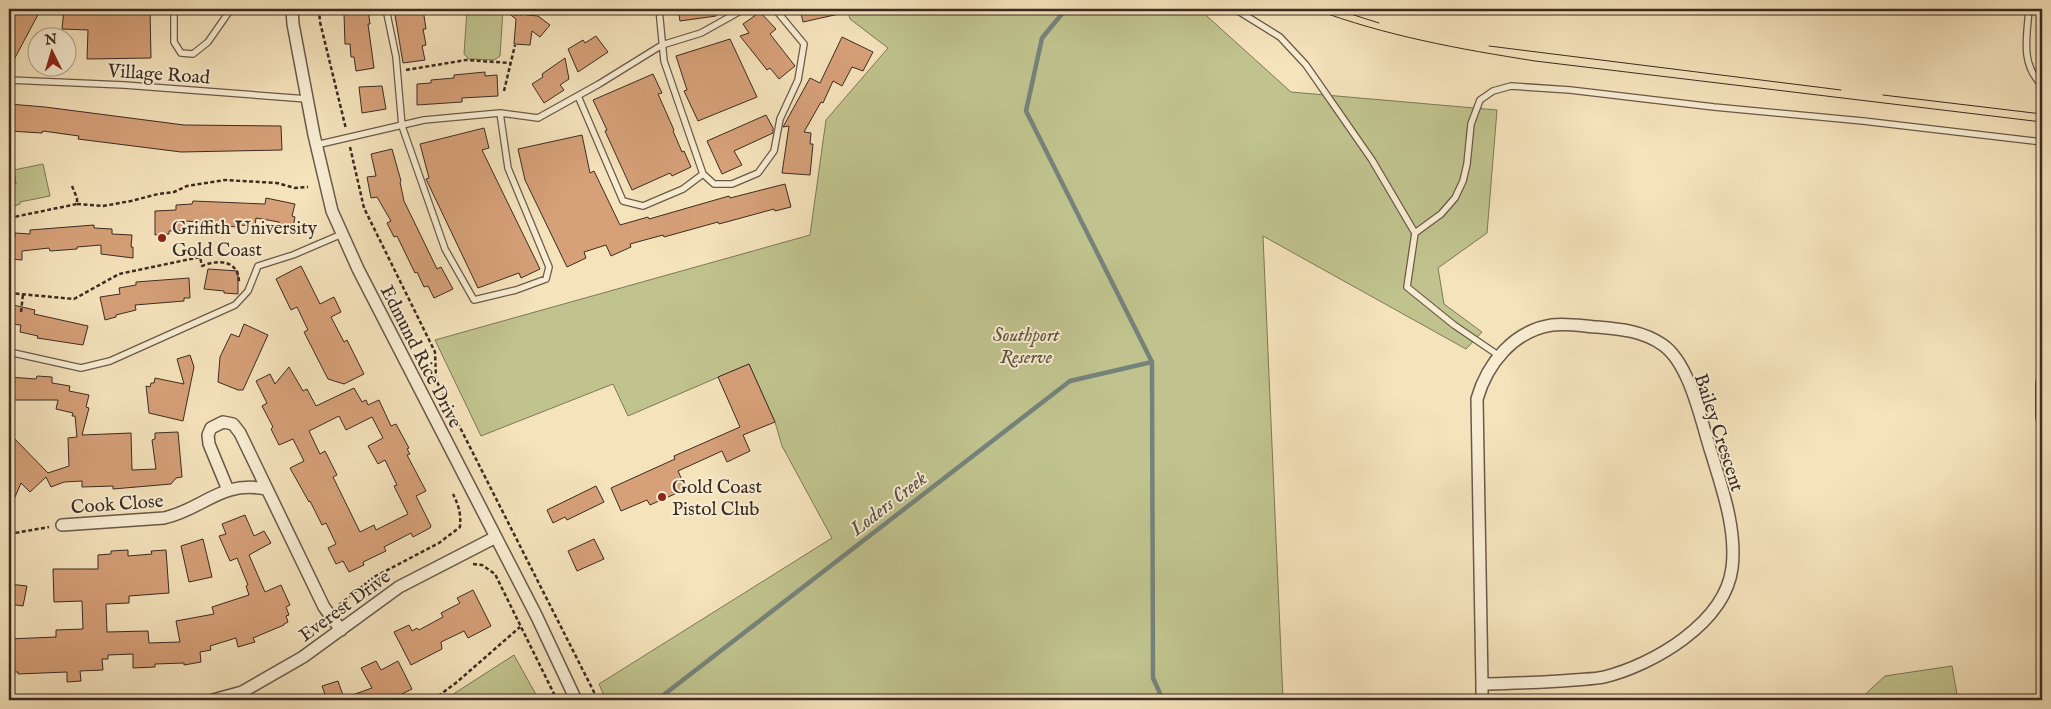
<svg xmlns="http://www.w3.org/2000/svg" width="2051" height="709" viewBox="0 0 2051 709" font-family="'IM FELL English',serif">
<rect width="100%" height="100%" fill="#f5e3bc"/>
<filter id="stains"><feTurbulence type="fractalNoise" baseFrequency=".004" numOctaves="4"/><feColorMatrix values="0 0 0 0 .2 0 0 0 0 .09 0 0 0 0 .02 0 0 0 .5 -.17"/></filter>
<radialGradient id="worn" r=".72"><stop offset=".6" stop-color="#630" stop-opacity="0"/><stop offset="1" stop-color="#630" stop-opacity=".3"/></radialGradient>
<path fill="#c0c38e" stroke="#7e7758" d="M467 9H503L500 56 494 60 469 59 464 54Z
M847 9H1199L1291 92 1497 110 1487 233 1438 268 1444 304 1482 332 1466 349 1263 236 1283 700H606L599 684 832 538 782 446 775 422 749 364 628 416 613 384 481 436 435 340 810 235 826 120 888 48 850 19Z
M9 157 14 158 12 170 16 184 14 170 43 164 50 196 20 202V204L9 208Z
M514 655 539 700H444Z
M1952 666 1958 700H1859L1885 676Z"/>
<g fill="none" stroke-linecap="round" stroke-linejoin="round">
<path stroke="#76837b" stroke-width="4.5" d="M1066 9 1042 38 1026 111 1152 362 1153 678 1163 700
M657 700 1070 381 1152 362"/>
</g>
<path fill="#d6a079" stroke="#3b2b22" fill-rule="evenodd" d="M9 9H41L9 69Z
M64 9H150L151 58 87 59 88 30 62 29Z
M351 9H368L370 24H368L374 68 356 71 354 57H351L350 44H345L344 14 351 13Z
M394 9H423L426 29H423L426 45 422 46 425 60 403 63Z
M678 9H716V16L680 21Z
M800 9H839V14L803 22Z
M760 12 776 29 770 34 795 66 779 79 770 68 767 70 740 36 749 33 743 24Z
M508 13 538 16 550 25 540 37 532 31 530 45 514 44 516 19Z
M596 36 608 52 578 72 568 49 583 40 585 43Z
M842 37 873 52 863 71 852 67 842 86 833 81 823 103 821 102 804 132 811 133 810 144H813L810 175 782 173 789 126 783 127 810 78 820 83Z
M730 39 757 97 698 121 684 91 687 90 676 56Z
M565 58 569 79 560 85 564 90 544 103 532 84 543 77 542 74Z
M485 72V76L497 75 498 96 462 98V102L417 105V84L431 83V80L454 78V75Z
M653 74 662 93 658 94 674 130 673 131 682 152 684 151 691 167 672 176 670 173 632 190 605 131 607 130 593 100Z
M382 86 386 109 362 113 359 87Z
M9 104 45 107 184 125 281 126 282 150 181 152 78 139 79 136 43 131 42 133 9 131Z
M766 115 773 128V133L734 151 742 165 722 174 707 141Z
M484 128 489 148 482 150 540 269 521 278 519 273 478 288 426 179 429 178 420 144Z
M582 135 590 173 594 171 620 225 648 217 649 219 729 196 730 198 785 184 791 207 775 211 774 209 719 224 718 222 664 237 663 235 630 244 631 247 611 256 606 245 584 252 586 258 567 267 525 180 518 149Z
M392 149 401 181 400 182 404 201 437 269 441 267 453 289 434 298 428 286 424 287 417 272 415 273 397 236 394 237 387 223 391 221 377 197 371 198 367 177 376 176 371 154Z
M266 198 295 204 292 216 295 217 293 227 279 225V222L256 218 255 226 238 225V227L209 225 210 223 186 221V230L169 231V234L155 235V211L176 210V205L192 204 193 201 265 204Z
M94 225V228L112 229V234L132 235 131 247H133V258L101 254V245L77 247V249L50 251 49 248 22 251V260L9 259V237H15V233L30 234V230Z
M301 266 320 304 334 297 341 312 331 317 344 342 347 340 364 374 344 384 328 379 304 332 308 330 297 307 291 310 276 279Z
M208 269 238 271V294L224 293V291L204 289Z
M189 278 190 298H184V301L135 305 136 310 116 315V317L105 320 100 297 120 294 119 288 136 285V282Z
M9 304 35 310 34 314 88 326 83 345 37 338 38 336 20 332 21 325 9 324Z
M244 324 268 335 243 390H238L218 382 220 357 231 334 239 337Z
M190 355 194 367 183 421 149 413 146 386 150 387 151 383H154L155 378 184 384 177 359Z
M749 364 775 422 743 435 750 451 727 462 722 451 678 471 686 489 650 505 647 500 621 511 611 488 675 459 674 456 740 427 718 377Z
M289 367 303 391 307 389 316 406 354 388 362 402 366 400 368 405 379 400 391 426 396 424 409 448 407 449 410 454 407 455 426 491 416 496 431 526 430 528 413 537 411 533 384 547 386 551 363 562 364 565 349 572 343 561 336 564 328 548 336 544 326 523 322 525 310 501 309 502 290 468 304 461 293 439 279 445 271 429 273 427 262 406 267 403 256 381 270 374 275 384ZM339 416 346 430 372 417 383 438 368 446 378 464 385 460 397 485 394 486 408 514 376 530 374 525 360 532 333 477 337 475 325 451 320 454 309 431Z
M37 376 52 377V383L70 386 69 391 89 395 86 407 89 408 82 435 131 433 132 470 156 469 152 440 155 439V433L178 432 182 477 176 478 171 484 113 489V486L82 487V481L64 482 51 487 46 477 30 492 21 483 9 511V433L48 473 69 466 68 438 77 437 75 416H72L73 413 56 409 58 400H9V377L36 379Z
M596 486 604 502 567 520 565 517 553 523 547 510Z
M245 515 254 536 264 531 271 543 249 555 265 592 281 585 290 605 286 607 289 615 286 616 288 622 284 624V625L253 638 255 642 238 647 236 638 210 646 211 650 200 652 201 662 184 665V663L155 664V667L133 668V654L108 655V659H102L103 670 80 671 81 681 67 682V672L18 674V672H9V639L56 637V630L83 629 82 601 54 602 53 569H98V555L111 554V551L128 550V556L152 554 151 551 166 550 169 593 129 596V603L106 604 107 632 148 631 149 643 180 642 176 621 214 614 212 607 249 595 246 586 248 585 237 558 230 561 219 536 226 534 222 524Z
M203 539 212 577 189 582 181 546Z
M594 539 604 559 577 571 568 551Z
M9 584 27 586 23 606 9 604Z
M473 590 491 626 468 638 464 631 441 642 442 649 411 665 394 632 409 625 412 631 417 628 419 630 443 617 441 613 460 603 457 598Z
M376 661 381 670 398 661 412 689 390 700H327L322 686 338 681 344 698 372 688 361 668Z"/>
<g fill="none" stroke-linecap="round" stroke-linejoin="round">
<defs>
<path id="lane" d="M174 9V42L181 53 193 54 208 42 231 9
M386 9 396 57 402 126 445 249 474 300 516 290 546 279 549 267 508 168 500 113
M1235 9 1280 37 1306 65 1372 160 1415 233 1407 287 1454 325 1498 355
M2029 9C2027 37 2020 64 2042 85
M9 80 124 85 307 99
M578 96 623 201 643 206 683 189 703 174 664 61 659 9
M316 145 424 120 500 113 538 118 599 84 662 45 701 33 744 9
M703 174 714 184H732L758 173 774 151 780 119 798 80 804 44 775 9
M1415 233 1441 214 1455 198 1463 181 1467 164 1471 124 1480 100 1493 91 1511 86 1570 90 1714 107 1863 121 2042 142
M9 352 81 368 110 361 235 305 248 291 258 266 293 255 342 234"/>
<path id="street" d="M292 9 293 24 314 135 332 211 358 269 536 615 576 700
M2042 383V417
M228 490 209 444 208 435 211 428 223 422 233 424 240 433 324 607 341 630
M62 525 164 518C204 509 220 480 266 489
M1482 684C1513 683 1543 683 1574 680 1584 679 1595 679 1604 677 1653 665 1725 623 1732 568 1737 530 1722 488 1711 452 1701 421 1690 364 1663 345 1643 331 1621 329 1597 327 1583 326 1566 323 1552 325 1513 331 1487 364 1477 399L1482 684V700
M213 700 242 692 303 657 399 587 496 537"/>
</defs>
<use href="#lane" stroke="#6a5948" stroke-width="8"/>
<use href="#street" stroke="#6a5948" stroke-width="14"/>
<path stroke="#3b2b22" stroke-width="2.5" stroke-dasharray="4 2.5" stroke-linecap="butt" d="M319 9 320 22 346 129
M504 9V12L521 15
M406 70 466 60 510 63
M504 91 515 45
M350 147 364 208 435 352 436 380 598 700
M77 204 103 206 131 201 158 194 174 192 187 186 225 180 277 183 295 188 308 187
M9 218 77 204V198L72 186
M9 293 74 299 119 274 200 257 202 266C219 259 239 260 239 283
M21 312 23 294
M9 534 49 527
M473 564 482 565 495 574 557 700
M339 605 374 577 439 543 460 527C461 514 459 506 453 494
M433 700 457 682 520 627"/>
<use href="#lane" stroke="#f8edd3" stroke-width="5.5"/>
<use href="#street" stroke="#f8edd3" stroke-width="11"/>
<path stroke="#3b2b22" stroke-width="1" d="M1314 9C1386 36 1459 49 1535 61L2042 122
M1335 9 1379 23
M1489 46 1841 90
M1883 95 2042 114"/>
</g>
<g fill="#8f2418" stroke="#f8edd3" stroke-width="2">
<circle cx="162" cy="238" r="5"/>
<circle cx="662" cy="497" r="5"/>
</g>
<g text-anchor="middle" stroke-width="4" stroke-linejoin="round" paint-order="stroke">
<g font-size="19" fill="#3b2b22" stroke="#f8edd3">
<text transform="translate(159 73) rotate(4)" y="7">Village Road</text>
<text transform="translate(422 356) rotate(63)" y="7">Edmund Rice Drive</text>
<text transform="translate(1720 432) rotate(72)" y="7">Bailey Crescent</text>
<text transform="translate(117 503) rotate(-4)" y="7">Cook Close</text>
<text transform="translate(344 605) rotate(-36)" y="7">Everest Drive</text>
</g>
<g font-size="19" fill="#3b2b22" stroke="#f8edd3" text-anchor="start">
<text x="172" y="234">Griffith University<tspan x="172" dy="22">Gold Coast</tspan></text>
<text x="672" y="493">Gold Coast<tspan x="672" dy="22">Pistol Club</tspan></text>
</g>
<g font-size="19" font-style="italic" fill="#5c513d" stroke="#f8edd3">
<text x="1026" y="341">Southport<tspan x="1026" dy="22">Reserve</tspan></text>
</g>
<g font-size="20" font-style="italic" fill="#545047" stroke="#f8edd3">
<text transform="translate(888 503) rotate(-38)" y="7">Loders Creek</text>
</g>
</g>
<rect width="2051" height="709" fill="none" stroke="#f5e3bc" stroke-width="30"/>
<rect x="10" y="10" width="2031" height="689" fill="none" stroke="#3b2b22" stroke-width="2.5"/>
<rect x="15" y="15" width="2021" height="679" fill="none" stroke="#3b2b22"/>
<g transform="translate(52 52) rotate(355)"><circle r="24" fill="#f8edd3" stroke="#ac9f8c"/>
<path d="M0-4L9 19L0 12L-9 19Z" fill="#8f2418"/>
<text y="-8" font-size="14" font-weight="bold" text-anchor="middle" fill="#3b2b22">N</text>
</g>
<rect width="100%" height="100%" filter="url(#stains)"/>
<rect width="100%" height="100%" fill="url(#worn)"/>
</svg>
